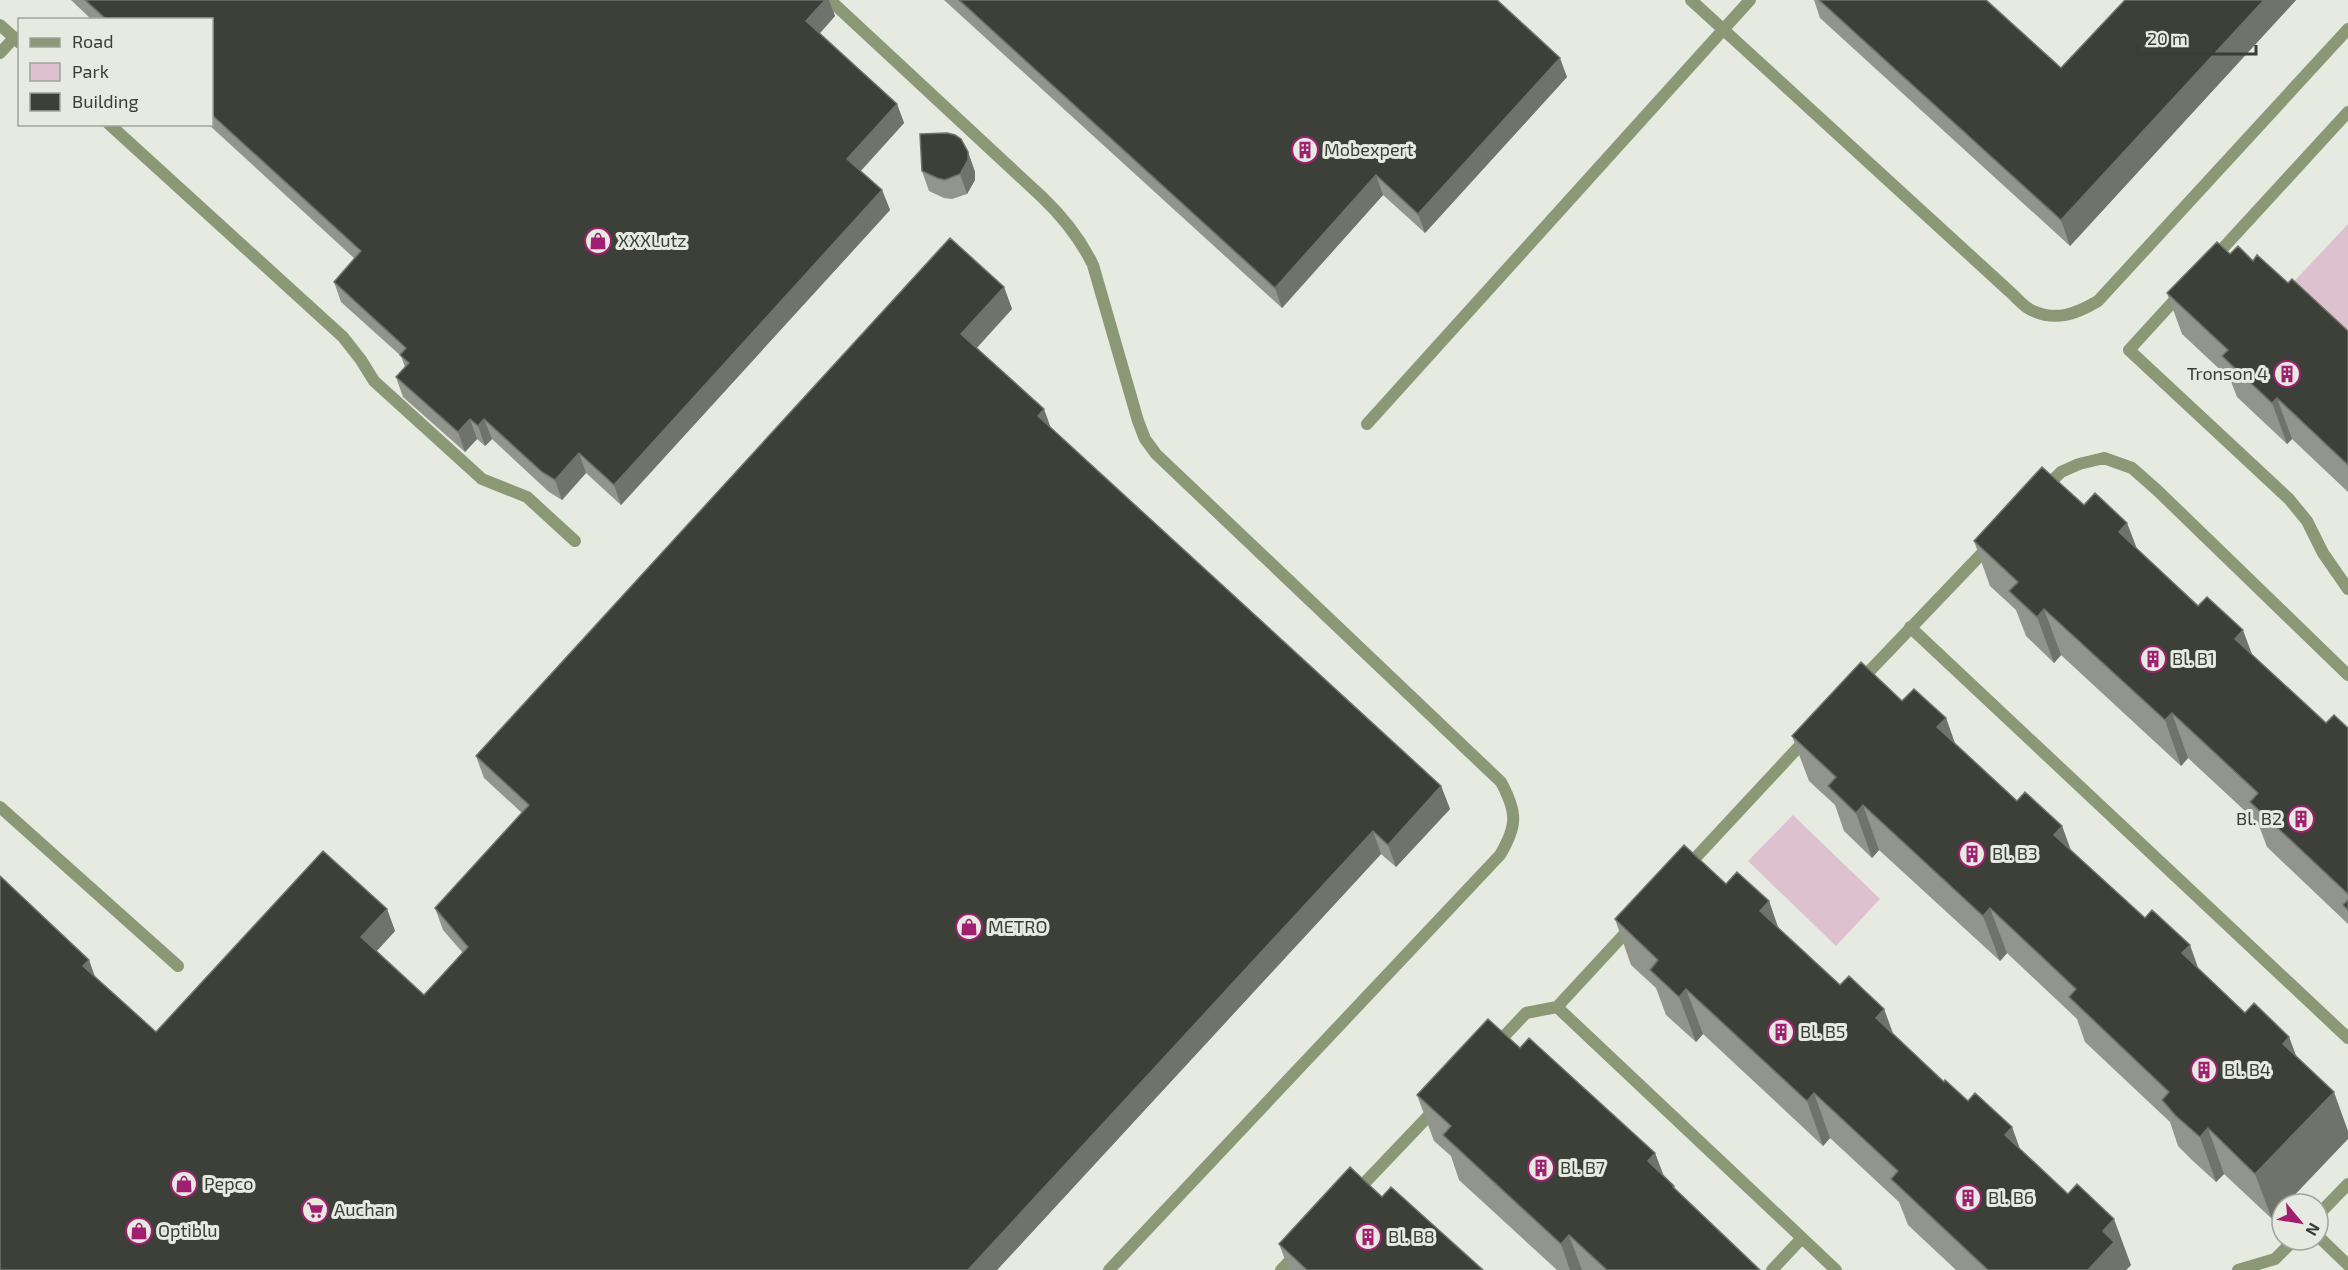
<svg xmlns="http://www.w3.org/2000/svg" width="2348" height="1270" viewBox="0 0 2348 1270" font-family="'Exo 2',sans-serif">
<rect width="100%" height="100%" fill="#e6eae1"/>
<path fill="#dec1cf" d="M2348 224V348L2286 290Z
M1793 815 1880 899 1836 946 1748 861Z"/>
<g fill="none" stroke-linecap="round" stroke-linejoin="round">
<path stroke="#8a9876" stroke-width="12" d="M830 0 1042 197C1064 218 1080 238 1093 265L1138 421 1145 439 1156 454 1501 782C1517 812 1518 825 1500 855L1109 1270
M1691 0 2009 291C2016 297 2023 306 2031 310 2056 322 2076 314 2098 301L2348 29
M0 25 20 43
M0 53 14 38
M109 124 343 337 361 360 374 381 482 479 527 497 575 541
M2213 259 2348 112
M2182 292 2129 350 2289 499 2307 521 2323 553 2348 589
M1367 424 1750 0
M0 807 178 966"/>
<path stroke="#8a9876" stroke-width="12" d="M2044 489 2061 472 2079 464 2104 458 2132 468 2158 491 2348 675
M1910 627 2348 1038
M1860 681 1991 544
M1686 868 1807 738
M1557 1007 1836 1270
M1494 1047 1526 1013 1557 1007 1631 927
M1356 1192 1437 1107
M2318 1215 2348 1184
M2318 1236 2348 1265
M1281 1270 1298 1252
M1772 1270 1802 1238
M2238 1270 2275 1259 2294 1240"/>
</g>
<path fill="#91958c" d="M71 0H829L835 16 820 33 897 104 904 123 861 171 882 190 890 210 621 505 586 473 562 500 549 492 492 439 485 446 477 439 465 452 403 397 396 377 405 367 401 356 341 302 334 282 355 259 208 124H212V20H92Z
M944 0H1497L1567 77 1425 233 1383 195 1282 308Z
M1814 0H1986L2061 68 2125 0H2296L2070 246 1820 18Z
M968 152 975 172V180L967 194 952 199 944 198 929 191 922 171Z
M2230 254 2253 261 2288 283 2348 331V492L2292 439 2287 444 2237 397 2230 379 2182 334 2167 293Z
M1004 287 1012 309 977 348 1051 428 1441 786 1450 809 1396 867 1381 854 997 1270H0L95 977 156 1032 387 909 395 931 377 951 424 995 463 953 443 930 435 908 522 813 484 778 476 756Z
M2084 505 2127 523 2137 549 2326 723 2348 728V924L2267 847 2258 823 2188 758 2181 766 2061 655 2054 663 2026 636 2016 610 1990 586 1974 541Z
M1946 718 1955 744 2017 801 2062 826 2071 850 2245 1013 2289 1037 2296 1056 2272 1219 2224 1174 2216 1182 2193 1161 2178 1146 2170 1122 2085 1042 2077 1019 2007 953 2000 961 1879 850 1872 858 1844 831 1835 805 1809 781 1792 736Z
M1726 884 1769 901 1778 928 1840 985 1884 1009 1893 1033 1944 1082 1968 1101 2012 1127 2020 1149 2131 1265 2126 1270H1956L1908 1225 1899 1202 1830 1138 1823 1146 1703 1034 1696 1042 1666 1015 1656 988 1631 965 1615 919Z
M1520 1048 1655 1153 1664 1176 1674 1186 1676 1191 1760 1270H1557L1459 1180 1451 1156 1434 1141 1417 1095Z
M1382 1197 1483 1270H1289L1279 1244Z"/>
<path fill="#6f736b" d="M825 0H829L835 16 813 41 806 21Z
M2264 0H2296L2070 246 2061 220Z
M1560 58 1567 77 1425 233 1418 214Z
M897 104 904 123 854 178 847 159Z
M968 152 975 172V180L967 194 960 174Z
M1376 175 1383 195 1282 308 1275 288Z
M882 190 890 210 621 505 614 485Z
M1004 287 1012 309 969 356 961 334Z
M2277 398 2292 439 2287 444 2272 403Z
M1044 409 1052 431 1038 416Z
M470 419 477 439 465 452 458 432Z
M484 419 492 439 485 446 478 426Z
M579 453 586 473 562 500 555 480Z
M2127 523 2144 568 2119 532Z
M2044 609 2061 655 2054 663 2037 617Z
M2243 630 2260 676 2235 639Z
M2172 713 2188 758 2181 766 2165 720Z
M1946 718 1962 763 1937 727Z
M1441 786 1450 809 1396 867 1388 845Z
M1863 805 1879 850 1872 858 1856 813Z
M2062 826 2078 871 2054 835Z
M1373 831 1381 854 997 1270H968Z
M1769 901 1785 947 1760 911Z
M1990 908 2007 953 2000 961 1983 916Z
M387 909 395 931 369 959 361 937Z
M2190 945 2206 990 2182 953Z
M89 960 97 982 83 966Z
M1686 989 1703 1034 1696 1042 1679 997Z
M1884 1009 1900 1054 1876 1018Z
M2289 1037 2306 1082 2283 1044Z
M2334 1092 2348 1131V1139L2286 1204H2282V1208L2272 1219 2255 1174Z
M1814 1093 1830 1138 1823 1146 1807 1101Z
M2012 1127 2028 1172 2005 1135Z
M2208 1128 2224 1174 2216 1182 2200 1137Z
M1655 1153 1672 1199 1648 1161Z
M2114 1219 2131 1265 2126 1270H2088L2103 1231Z
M1569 1235 1582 1270H1570L1561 1244Z"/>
<path fill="#3c4038" stroke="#6f736b" stroke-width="1.5" d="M85 0H825L806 21 897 104 847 159 882 190 614 485 579 453 555 480 542 472 484 419 478 426 470 419 458 432 396 377 409 363 400 355 406 348 334 282 361 251 212 115V20H107Z
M959 0H1497L1560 58 1418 214 1376 175 1275 288Z
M1819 0H1986L2061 68 2125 0H2264L2061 220Z
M947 133 955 135 961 139 968 152V160L960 174 945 180 937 178 922 171 920 134Z
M950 238 1004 287 961 334 1044 409 1038 416 1441 786 1388 845 1373 831 968 1270H0V876L89 960 83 966 156 1032 323 851 387 909 361 937 424 995 468 947 435 908 529 805 476 756Z
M2217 242 2230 254 2238 246 2253 261 2257 255 2288 283 2292 279 2348 331V465L2277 398 2272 403 2222 356 2228 350 2167 293Z
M2042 467 2084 505 2095 493 2127 523 2119 532 2198 606 2207 597 2243 630 2235 639 2326 723 2334 715 2348 728V894L2250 802 2258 793 2172 713 2165 720 2044 609 2037 617 2009 591 2018 582 1974 541Z
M1861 662 1902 701 1914 689 1946 718 1937 727 2017 801 2025 792 2062 826 2054 835 2145 918 2152 910 2190 945 2182 953 2245 1013 2254 1003 2289 1037 2283 1044 2334 1092 2255 1174 2208 1128 2200 1137 2176 1116 2162 1100 2169 1092 2069 997 2076 989 1990 908 1983 916 1863 805 1856 813 1828 786 1836 777 1792 736Z
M1684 845 1726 884 1737 872 1769 901 1760 911 1840 985 1849 976 1884 1009 1876 1018 1944 1082 1945 1080 1968 1101 1975 1093 2012 1127 2005 1135 2068 1194 2077 1184 2114 1219 2103 1231 2114 1242 2088 1270H1988L1891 1179 1898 1171 1814 1093 1807 1101 1686 989 1679 997 1650 970 1658 960 1615 919Z
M2348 900V910L2343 905Z
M1488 1019 1520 1048 1529 1038 1655 1153 1648 1161 1674 1186 1673 1187 1760 1270H1607L1569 1235 1561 1244 1443 1135 1451 1126 1417 1095Z
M1350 1167 1382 1197 1391 1187 1483 1270H1307L1279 1244Z"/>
<defs>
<symbol id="building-ring" viewBox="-11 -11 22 22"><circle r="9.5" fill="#e6eae1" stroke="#a11f70" stroke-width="1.5"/><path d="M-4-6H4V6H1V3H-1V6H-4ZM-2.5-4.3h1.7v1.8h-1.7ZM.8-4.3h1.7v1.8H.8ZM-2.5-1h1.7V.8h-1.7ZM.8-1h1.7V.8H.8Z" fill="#a11f70"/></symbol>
<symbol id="shop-ring" viewBox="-11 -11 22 22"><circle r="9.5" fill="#e6eae1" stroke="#a11f70" stroke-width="1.5"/><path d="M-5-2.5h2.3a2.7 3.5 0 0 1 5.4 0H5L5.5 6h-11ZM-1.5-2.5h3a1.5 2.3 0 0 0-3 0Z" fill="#a11f70"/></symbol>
<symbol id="supermarket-ring" viewBox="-11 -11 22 22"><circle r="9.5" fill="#e6eae1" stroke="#a11f70" stroke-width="1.5"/><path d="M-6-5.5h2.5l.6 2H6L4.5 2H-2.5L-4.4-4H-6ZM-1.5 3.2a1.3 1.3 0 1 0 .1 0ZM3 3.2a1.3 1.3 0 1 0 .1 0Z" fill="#a11f70"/></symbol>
</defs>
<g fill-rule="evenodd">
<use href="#building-ring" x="1290" y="135" width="30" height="30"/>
<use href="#shop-ring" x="583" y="226" width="30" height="30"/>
<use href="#building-ring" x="2272" y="359" width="30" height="30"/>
<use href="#building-ring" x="2138" y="644" width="30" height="30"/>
<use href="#building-ring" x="2286" y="804" width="30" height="30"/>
<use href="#building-ring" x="1957" y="839" width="30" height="30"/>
<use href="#shop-ring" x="954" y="912" width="30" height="30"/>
<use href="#building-ring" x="1766" y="1017" width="30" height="30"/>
<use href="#building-ring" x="2189" y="1055" width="30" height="30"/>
<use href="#building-ring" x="1526" y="1153" width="30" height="30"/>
<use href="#shop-ring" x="169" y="1169" width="30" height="30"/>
<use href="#building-ring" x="1953" y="1183" width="30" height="30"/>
<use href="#supermarket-ring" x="300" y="1195" width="30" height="30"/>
<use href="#shop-ring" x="124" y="1216" width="30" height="30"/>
<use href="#building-ring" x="1353" y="1222" width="30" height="30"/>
</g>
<g text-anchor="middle" stroke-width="6" stroke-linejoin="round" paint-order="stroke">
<g font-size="18" fill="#3a3c38" stroke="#e6eae1" text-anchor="start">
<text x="1324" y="156">Mobexpert</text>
<text x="618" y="247">XXXLutz</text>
<text x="2268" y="380" text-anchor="end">Tronson 4</text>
<text x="2172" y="665">Bl. B1</text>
<text x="2282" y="825" text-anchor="end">Bl. B2</text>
<text x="1992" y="860">Bl. B3</text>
<text x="988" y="933">METRO</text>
<text x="1800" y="1038">Bl. B5</text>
<text x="2224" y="1076">Bl. B4</text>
<text x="1560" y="1174">Bl. B7</text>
<text x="204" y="1190">Pepco</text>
<text x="1988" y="1204">Bl. B6</text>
<text x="334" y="1216">Auchan</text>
<text x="158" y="1237">Optiblu</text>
<text x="1388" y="1243">Bl. B8</text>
</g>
</g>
<rect x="18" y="18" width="195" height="108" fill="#e6eae1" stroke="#a1a49d" stroke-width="1.5"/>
<rect x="30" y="38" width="30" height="9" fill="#8a9876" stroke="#a1a49d" stroke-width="1.5"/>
<text x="72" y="48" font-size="18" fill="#3a3c38">Road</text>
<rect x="30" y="63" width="30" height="18" fill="#dec1cf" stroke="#a1a49d" stroke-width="1.5"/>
<text x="72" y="78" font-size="18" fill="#3a3c38">Park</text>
<rect x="30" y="93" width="30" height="18" fill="#3c4038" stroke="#a1a49d" stroke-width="1.5"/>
<text x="72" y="108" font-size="18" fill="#3a3c38">Building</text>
<g transform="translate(2300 1222) rotate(120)"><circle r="28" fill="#e6eae1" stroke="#a1a49d" stroke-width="1.5"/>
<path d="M0-4.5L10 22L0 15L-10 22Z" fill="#a11f70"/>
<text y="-9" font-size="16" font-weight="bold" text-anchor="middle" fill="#3a3c38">N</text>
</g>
<path d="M2138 45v9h118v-9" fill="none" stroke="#3a3c38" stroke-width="3"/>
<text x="2147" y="45" font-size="18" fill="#3a3c38" stroke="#e6eae1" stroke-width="4.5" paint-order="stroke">20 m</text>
</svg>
